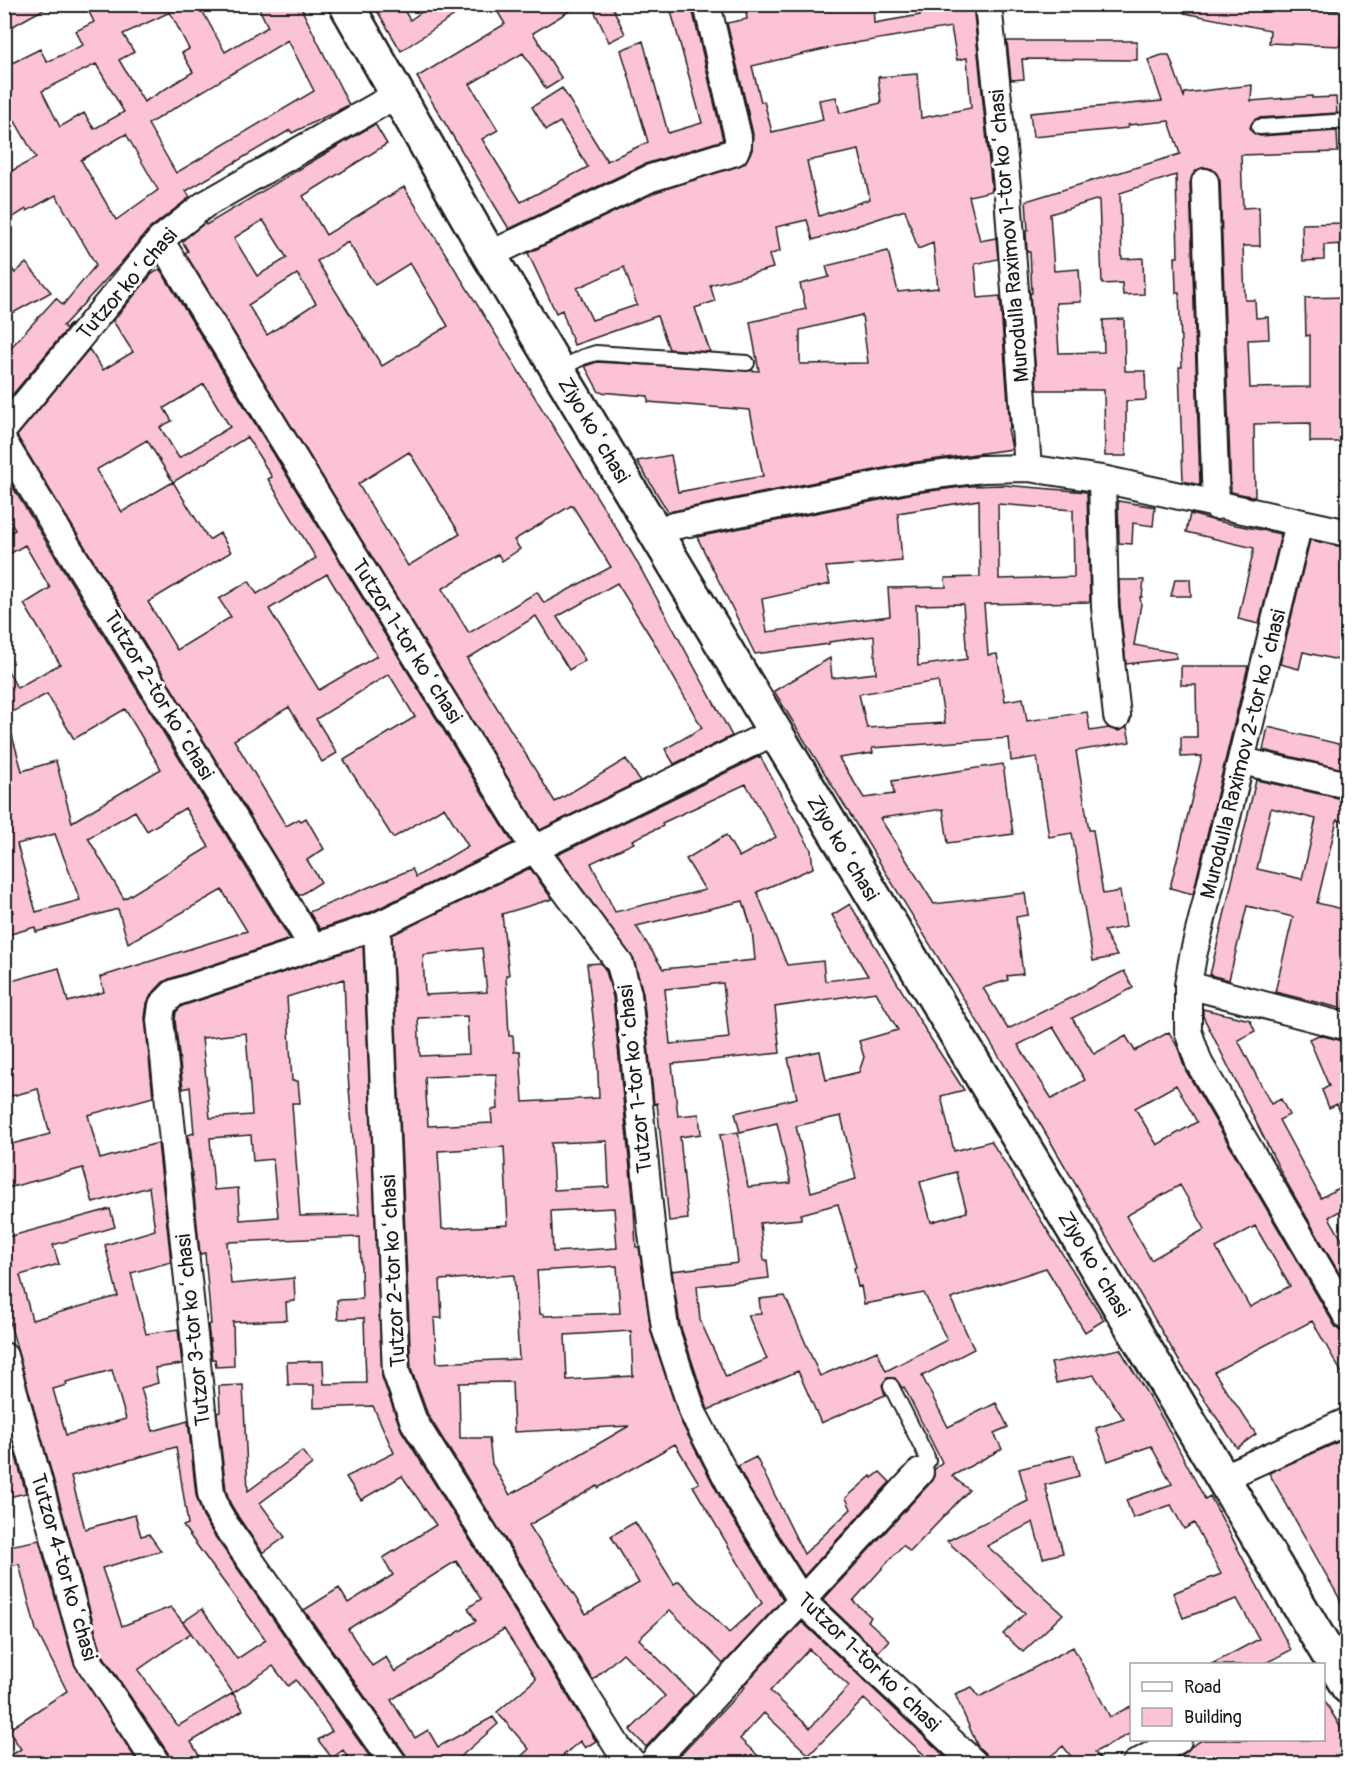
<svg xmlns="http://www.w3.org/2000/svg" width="1352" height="1768" viewBox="0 0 1352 1768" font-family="Pangolin,sans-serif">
<rect width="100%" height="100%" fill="#fff"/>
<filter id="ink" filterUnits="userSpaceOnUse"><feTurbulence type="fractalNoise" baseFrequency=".0167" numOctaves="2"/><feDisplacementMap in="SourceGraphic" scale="12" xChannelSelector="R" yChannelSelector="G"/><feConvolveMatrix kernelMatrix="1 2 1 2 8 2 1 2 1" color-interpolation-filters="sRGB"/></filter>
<g filter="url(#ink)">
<path fill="#fcc3d8" stroke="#1c1c1c" stroke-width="1.5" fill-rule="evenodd" d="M4 4H53L4 31Z
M85 4 199 5 225 52 268 27 257 4H299L349 105 292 133 290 130 186 191 190 197 148 230 121 263 63 326 65 328 71 324 4 405V355L56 298 63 305 96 265 56 195 27 211 26 209 4 223V175L36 158 4 102V67L40 49 47 62 83 45 76 31 94 22ZM170 12 189 49 182 53 193 72 144 102 119 60 134 52 123 34ZM288 40 314 91 176 173 148 124ZM96 64 124 112 94 129 84 113 60 127 42 91ZM126 134 158 190 116 220 81 160Z
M373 4H400L410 20 433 4H471L401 51Z
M493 4H581L533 33 562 79 546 89 523 53 470 84 498 130 482 139 521 202 588 167 560 122 546 130 532 107 562 88 607 161 648 142 621 50 643 41 668 133 702 123 669 4H691L723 140 645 164 509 229 417 77 505 24Z
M591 4H611L625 34 609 42Z
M745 4H873L874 23 920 15V4H973L992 191 969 196 980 241 996 238 998 259 975 264 978 298 1000 296 1010 429H1008L1012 449 909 463 668 512 637 461 671 455 678 492 763 476 750 410 648 402V396L599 392 585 366 597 362 759 371 750 322 806 309 800 284 829 277 826 266 888 251 898 292 938 288 933 243 918 249 905 210 813 240 807 220 776 227 780 251 769 255 773 268 710 285 715 301 695 308 710 352 669 349 657 316 574 345 562 310 556 313 528 253 656 192 739 166 745 163 752 150 753 134 727 23 747 19ZM951 27 957 60 967 58 971 108 921 118 917 74 878 77 881 103 840 113 836 97 819 100 823 120 772 132 764 101 761 102 752 66 837 46ZM859 150 870 199 819 216 807 161ZM624 267 637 305 592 320 577 288ZM862 315 868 363 800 364V330Z
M1185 4H1292L1291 9 1342 11 1340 46 1269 43 1270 30 1184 13Z
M1007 41H1137V60L1022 59 1024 79 1011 80Z
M1162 55H1169L1184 97 1185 93 1252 85 1251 101 1312 96V98L1336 97 1337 113 1258 118 1254 120 1250 127 1252 132 1260 136 1337 131 1338 152 1241 155 1243 208 1259 207 1260 246H1243L1245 300H1255L1256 318 1268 317 1269 339 1248 340 1250 388 1310 387V335L1306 336 1305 298 1347 297V442H1310V423L1254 424 1255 497 1231 492 1220 181 1217 174 1212 169 1204 167 1197 170 1192 176 1190 183 1200 485 1183 481 1179 367H1182L1179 293H1176L1175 257H1178L1176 175 1120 193 1122 259 1143 258 1144 294 1123 295 1122 283 1102 284 1099 199 1050 214 1054 271 1079 269 1081 302 1056 303 1059 353 1104 352 1103 320 1124 319 1125 371H1145L1146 400 1126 401V456H1105L1104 390H1037L1030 293H1032L1030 252H1027L1026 231 1028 230 1026 201 1180 154 1169 121 1128 125V128L1033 137 1030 113 1162 101 1148 60Z
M375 124 387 144 303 196 326 235 404 187 633 555 732 736 674 764 665 749 702 728 652 639 617 583 557 617 585 660 569 670 536 616 467 659 555 802 626 759 640 781 540 830 185 253 188 251 182 241 205 223 206 225ZM263 220 287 258 257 276 234 238ZM348 242 375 285 410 263 448 326 382 366 317 261ZM297 274 316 303 267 335 248 305ZM409 452 460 534 408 566 358 484ZM572 505 611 567 544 603 537 592 469 633 442 589 498 554 502 561 520 549 514 540Z
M1347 223V244L1324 245V260L1303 261 1302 224Z
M4 257 15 273 26 263 51 292 4 318Z
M160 269 513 843 371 912 320 929 309 912 412 869 416 877 468 846 444 807 393 838 344 760 415 717 389 674 316 719 337 753 322 762 289 707 234 740 286 826 299 819 301 821 306 818 324 849 307 860 321 882 299 896 17 436 89 349 103 370 133 352 113 321 152 274ZM204 384 230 427 179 458 160 427 172 421 164 408ZM247 437 272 477 268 479 316 558 257 594 249 581 219 599 231 617 177 650 148 602 231 552 220 533 209 540 173 482ZM147 440 173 482 122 512 96 470ZM327 574 377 656 319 690 269 609Z
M4 473 290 939 169 979 163 982 151 995 147 1003 145 1018 153 1097 88 1115 100 1159 158 1143 171 1262 131 1273 146 1334 178 1329 182 1364 155 1368 158 1383 141 1388 153 1431 188 1421 196 1495 203 1517 214 1535 375 1764H352L343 1750 332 1758 318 1740 332 1731 296 1680 288 1686 273 1666 233 1693 191 1633 138 1670 178 1726 233 1693 243 1710 191 1742 204 1764H172L170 1756 102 1654 4 1302V1238L110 1209 115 1227 53 1245 59 1264 20 1275 32 1320 118 1296 105 1245 155 1230 149 1187 93 1203 83 1168 4 1189V1146L50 1134 38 1089 4 1098V983L59 968 68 1002 104 992 100 977 247 931 222 890 128 943 118 909 36 932 35 927 4 936V914L13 912 4 882V728H10L22 771 56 761 72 822 161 769 125 709 74 739 47 694 4 716V663L17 688 60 664 24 604 50 588 25 545 4 557V536L15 530 4 511ZM185 808 209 847 124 899 88 838 135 811 147 831ZM55 834 80 900 36 912 17 844ZM112 1370 126 1419 66 1435 53 1389 67 1385 66 1382ZM176 1447 188 1524 183 1526 266 1640 237 1659 202 1609 183 1622 191 1633 171 1607 122 1626 102 1568 161 1551 149 1534 141 1536 135 1515 85 1529 71 1476Z
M1003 485 1087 492 1090 602 984 604 988 655 997 654 1005 701 1023 698 1027 721 1087 712 1090 731 1109 728 1119 731 1127 727 1130 742 1076 751 1089 830H1093L1103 894 1120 891 1126 927 1104 931 1117 956 1093 961 1072 833 1049 837 1037 757 1011 761 1009 738 872 748 873 753 839 758 864 798 894 794 892 781 1003 764 1013 834 948 843 943 809 880 818 934 904 1025 893 1028 915 1016 917 1023 974 1007 976 1008 980 983 988 1008 1029 1124 971 1133 988 1072 1018 1094 1054 1126 1036 1135 1051 1169 1032 1178 1048 1186 1071 1335 1326 1340 1331 1347 1333V1382L1312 1321 1214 1372 1256 1434 1237 1448 1182 1366 1032 1110 774 691 830 658 832 678 876 673 874 636 829 642V644L755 654 697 537 914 493 970 486ZM979 500 980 577 945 578 946 587 888 588 890 616 767 632 762 599 830 584 826 567 902 561 898 513ZM998 504 1073 510 1074 577 999 579ZM963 604 967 659 918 666 916 605ZM938 681 945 723 867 728 859 694ZM1053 1027 1085 1080 1052 1099 1018 1045ZM1176 1085 1197 1122 1157 1145 1135 1108ZM1180 1185 1205 1229 1151 1260 1126 1216ZM1255 1226 1290 1286 1250 1307 1216 1248Z
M1118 501 1155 507 1153 526 1133 523 1132 544 1119 543Z
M1190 514 1216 521 1281 534 1259 624 1238 619 1254 548 1186 532Z
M1310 540 1347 548V662L1303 652 1299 669 1280 664Z
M1175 579H1190L1191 596H1171Z
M1119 580H1144L1142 597H1140L1141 604 1134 645 1176 653V658L1126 664 1120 606Z
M1181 666H1248L1193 894 1170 888 1202 756 1181 757V737H1197L1196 685H1181Z
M1268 727 1347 746V770L1263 750Z
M760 756 811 850 813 868 757 892 787 965 823 961 825 981 868 976 832 915 850 904 929 1036 964 1090 941 1096 954 1151 991 1141 1104 1320 1085 1332 1046 1268 951 1299 974 1349 922 1376 948 1427 996 1403 1008 1427 994 1433 1002 1449 952 1476 969 1490 910 1552 903 1545 853 1601 871 1617 868 1621 889 1640 878 1652 823 1600 931 1482 934 1476V1470L942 1462 904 1387 902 1388 895 1378H887L882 1385 885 1395 821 1423 798 1371 708 1410 680 1325 672 1271 738 1263 730 1195 720 1135 738 1132 748 1187 791 1183 777 1123 740 1132 735 1113 797 1098 788 1058 820 1051 826 1080 859 1072 864 1057 859 1041 898 1030 876 992 775 1007 780 1053 672 1064 678 1116 699 1114 701 1134 680 1137 688 1219 669 1221 657 1103 654 1104 643 993 634 960 557 855ZM746 784 776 837 739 857 726 835 686 859 705 890 615 912 591 863 634 843 632 840 663 826 662 823ZM743 901 752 930 755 960 663 969 636 926ZM723 983 729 1038 670 1044 665 989ZM841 1116 856 1179 811 1192 796 1126ZM956 1172 967 1212 931 1222 920 1182ZM838 1204 856 1267 854 1268 858 1287 861 1286 864 1304 924 1293 947 1340 886 1371 877 1351 820 1376 785 1296 759 1299 761 1314 748 1315 767 1359 726 1377 700 1320 697 1286 769 1278 767 1260H764L760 1223 801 1219V1214Z
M1256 780 1347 800V822L1337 820 1317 903 1347 910V992L1344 1009 1275 992 1293 917 1247 906 1229 980 1210 975ZM1271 808 1316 819 1302 879 1257 869Z
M530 868 552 899 502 914 509 975H506L509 1036H513L514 1052 520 1051 523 1102 599 1098 597 1053 587 964 601 963 606 971 613 997 634 1209 636 1247H639L651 1332 680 1420 724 1505 783 1599 723 1664 670 1610 639 1639 694 1695 646 1747 630 1730 665 1696 623 1653 593 1680 428 1415 411 1369 392 935ZM482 948 487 992 425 995 423 955ZM467 1016 469 1054 420 1056 418 1018ZM496 1074 498 1109 491 1110 492 1123 428 1126 425 1077ZM607 1141 609 1187 554 1190 551 1143ZM504 1147 508 1225 442 1229 438 1151ZM614 1208 617 1248 553 1252 551 1211ZM617 1266 620 1313 544 1316V1314H540L537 1271ZM514 1275 519 1359 437 1363 434 1318H442L440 1280ZM631 1331 633 1376 567 1380 565 1335ZM512 1382 514 1432 629 1426 510 1495 492 1464 489 1438H460L459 1383ZM675 1444 699 1483 693 1486 762 1603 729 1633 679 1581 674 1584 635 1522 611 1536 639 1583 586 1614 529 1525 597 1486 598 1488Z
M363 946 382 1377 401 1430 596 1741 585 1748 580 1741 553 1764H513L529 1749 497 1712 536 1679 504 1629 391 1700 415 1738 428 1730 438 1747 493 1717 498 1724 452 1764H409L406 1755 304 1610 339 1588 348 1603 393 1575 383 1558 436 1525 402 1476 361 1500 346 1477 394 1453 373 1406 314 1408V1385H288L287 1362 323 1361 324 1384 366 1383 364 1318 338 1319 337 1300 362 1299 360 1237 227 1242 231 1284 294 1278 295 1301 286 1302 287 1320 233 1322 234 1366 216 1367 215 1359H212L208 1325 211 1324 205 1253 200 1254 188 1135 194 1133 190 1087 183 1089 175 1020 176 1012 182 1006ZM344 979 348 1075 359 1215 300 1216 292 1103H300L298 1081H292L287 997ZM246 1033 252 1115 210 1118 202 1038ZM251 1135 253 1161 273 1159 278 1217 240 1220 238 1188 214 1190 210 1138ZM456 1561 481 1599 468 1608 476 1621 395 1672 386 1657 372 1666 348 1629Z
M1203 1009 1250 1020 1255 1031 1238 1040 1271 1104 1281 1099 1289 1115 1279 1120 1321 1198 1347 1183V1207L1329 1217 1347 1249V1287L1284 1178 1203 1016Z
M1319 1035 1347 1042V1130L1337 1104 1329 1108 1322 1090 1329 1086 1309 1039Z
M1120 1349 1165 1423 1205 1499 1210 1496 1291 1650 1262 1665H1210L1259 1639 1237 1599 1183 1618 1173 1593 1221 1574 1194 1523 1184 1529 1171 1505 1133 1518 1126 1500 1172 1484 1151 1446 1108 1461 1096 1428 1124 1419 1094 1375 1056 1383 1051 1363Z
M243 1385 248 1491 302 1451 312 1464 260 1503 285 1537 263 1553 239 1518 230 1503 226 1490 217 1413 220 1412 219 1386Z
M4 1414 26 1493 4 1498Z
M1347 1438V1612L1269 1473Z
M1074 1455 1079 1476 1045 1485 1063 1553 1043 1558 1033 1522 987 1546 1063 1614 1023 1652 1003 1634 1025 1613 947 1541 1028 1501 1019 1469Z
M756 1457 804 1554 851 1509 846 1498 871 1476 872 1478 880 1472 890 1482 804 1576 750 1490 738 1466Z
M39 1540 74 1664 139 1764H4V1760L21 1749 8 1730 67 1691 36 1630 19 1564 4 1567V1547Z
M802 1622 953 1764H934L864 1699 809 1755 764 1713 740 1739 767 1764H672L745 1687 743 1686ZM809 1649 849 1686 810 1728 770 1691Z
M1073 1647 1110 1717 1131 1706V1733L1095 1752 1104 1764H1077L1063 1746 1041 1764H990L986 1754 978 1747 955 1694 972 1687 979 1697Z
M1323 1698 1347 1738V1764H1167L1185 1753 1192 1746 1202 1740H1323Z"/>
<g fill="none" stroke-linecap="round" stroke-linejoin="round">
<defs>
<path id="service" d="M1259 127 1348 121
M558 370 583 357 596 353 747 363
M891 1386 927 1457 928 1461 920 1472"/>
<path id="minor" d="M988 4 1008 196 1028 468
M1205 182 1216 506
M160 240 535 850 620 964 628 994 652 1234 665 1328 693 1413 737 1497 802 1601 975 1764
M489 255 651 178 735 152 738 145V137L707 4
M4 429 160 240 204 205 398 94
M4 443 313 947
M1102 479 1105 607 1117 716
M1299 523 1193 956 1188 985V1031L1199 1063 1348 1318
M654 530 912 478 982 469 1028 468 1102 479 1348 533
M1242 761 1348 785
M377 926 396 1372 414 1422 619 1749 634 1764
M1188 985 1348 1027
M4 1356 88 1660 157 1764
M1222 1478 1348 1421
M394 1764 226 1526 216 1509 211 1493 160 1020 162 1005 174 993 377 926 774 732
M651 1764 920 1472
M1135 1764 1178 1740"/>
<path id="tertiary" d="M346 4 489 255 1348 1687"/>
</defs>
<use href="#service" stroke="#1c1c1c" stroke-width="18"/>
<use href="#minor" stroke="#1c1c1c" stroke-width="30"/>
<use href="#tertiary" stroke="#1c1c1c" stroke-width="38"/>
<use href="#service" stroke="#fff" stroke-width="14"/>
<use href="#minor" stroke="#fff" stroke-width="26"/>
<use href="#tertiary" stroke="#fff" stroke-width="33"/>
</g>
</g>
<g text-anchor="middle" stroke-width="6" stroke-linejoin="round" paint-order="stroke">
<g font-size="21" fill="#1c1c1c" stroke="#fff">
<text transform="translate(1009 236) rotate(-95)" y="7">Murodulla Raximov 1-tor koʻchasi</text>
<text transform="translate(127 284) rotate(-49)" y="7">Tutzor koʻchasi</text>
<text transform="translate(594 430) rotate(59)" y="7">Ziyo koʻchasi</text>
<text transform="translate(407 641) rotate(58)" y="7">Tutzor 1-tor koʻchasi</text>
<text transform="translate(159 695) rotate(59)" y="7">Tutzor 2-tor koʻchasi</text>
<text transform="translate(1243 754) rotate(-76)" y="7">Murodulla Raximov 2-tor koʻchasi</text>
<text transform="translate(843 848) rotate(59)" y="7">Ziyo koʻchasi</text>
<text transform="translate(635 1079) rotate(-96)" y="7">Tutzor 1-tor koʻchasi</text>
<text transform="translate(1094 1264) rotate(59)" y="7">Ziyo koʻchasi</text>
<text transform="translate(393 1271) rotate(-93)" y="7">Tutzor 2-tor koʻchasi</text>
<text transform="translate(193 1330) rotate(-96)" y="7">Tutzor 3-tor koʻchasi</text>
<text transform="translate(64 1567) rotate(74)" y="7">Tutzor 4-tor koʻchasi</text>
<text transform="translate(869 1662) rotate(44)" y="7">Tutzor 1-tor koʻchasi</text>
</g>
</g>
<rect width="1352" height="1768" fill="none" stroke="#fff" stroke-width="24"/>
<rect x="12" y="12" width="1328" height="1744" fill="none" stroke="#1c1c1c" stroke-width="2" filter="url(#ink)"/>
<rect x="1130" y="1663" width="195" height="78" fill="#ffffff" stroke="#a4a4a4" stroke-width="1.5"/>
<rect x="1142" y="1682" width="30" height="9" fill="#ffffff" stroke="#a4a4a4" stroke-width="1.5"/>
<text x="1184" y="1693" font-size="18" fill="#1c1c1c">Road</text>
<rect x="1142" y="1708" width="30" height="18" fill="#fcc3d8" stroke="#a4a4a4" stroke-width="1.5"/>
<text x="1184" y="1723" font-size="18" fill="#1c1c1c">Building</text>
</svg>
